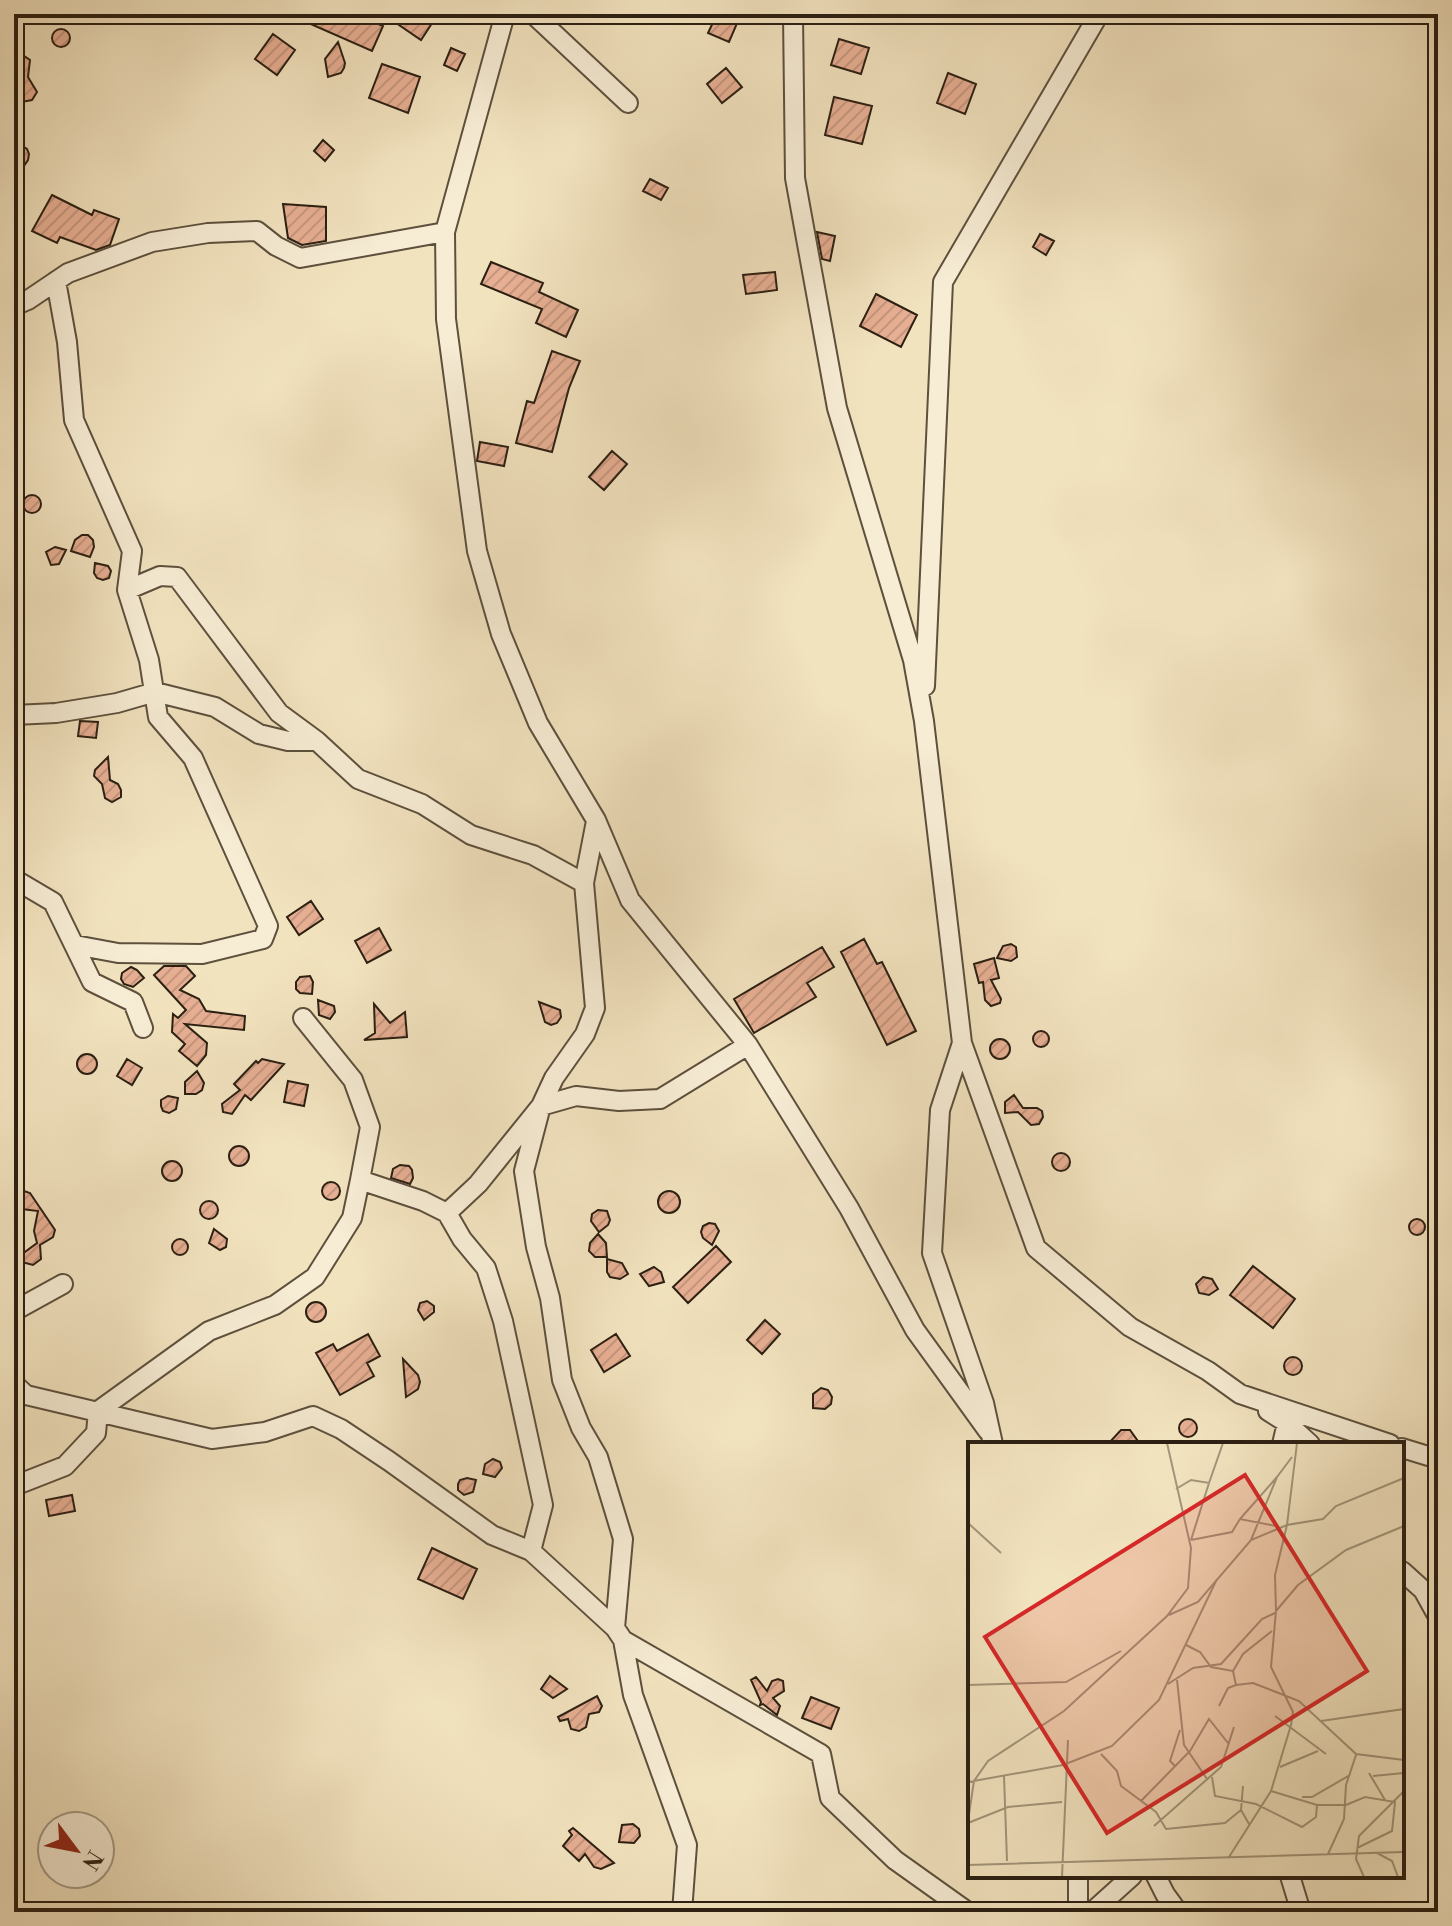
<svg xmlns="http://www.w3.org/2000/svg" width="1452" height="1926" viewBox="0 0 1452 1926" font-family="'Libre Bodoni',serif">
<defs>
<pattern id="building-hatch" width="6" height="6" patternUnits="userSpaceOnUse" patternTransform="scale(2)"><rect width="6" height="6" fill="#e7af93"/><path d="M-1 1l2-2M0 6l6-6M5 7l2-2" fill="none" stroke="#c6967e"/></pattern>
</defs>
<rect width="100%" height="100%" fill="#f2e3bf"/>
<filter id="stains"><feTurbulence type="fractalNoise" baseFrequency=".0025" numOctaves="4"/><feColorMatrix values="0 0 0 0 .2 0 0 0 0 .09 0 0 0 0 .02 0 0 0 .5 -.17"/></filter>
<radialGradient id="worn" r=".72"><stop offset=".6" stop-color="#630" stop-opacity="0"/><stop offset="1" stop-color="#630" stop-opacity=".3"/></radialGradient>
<path fill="url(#building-hatch)" stroke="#2b1f12" stroke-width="2" d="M288 14H356L383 26 372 51Z
M383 14H438L421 40Z
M717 14H741L729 42 708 33Z
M52 38a9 9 0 1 1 18 0a9 9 0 1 1-18 0Z
M273 34 295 50 277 75 255 59Z
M839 39 869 48 861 74 831 65Z
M338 42 345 63 344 68 341 73 328 77 325 59Z
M451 48 465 54 457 71 444 65Z
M14 49 30 60 28 77 37 92 32 100 21 102 19 110H14Z
M382 64 420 77 408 113 369 98Z
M726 68 742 87 722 103 707 84Z
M948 73 976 84 965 114 937 103Z
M834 97 872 106 862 144 825 135Z
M323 140 334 150 325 161 314 151Z
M14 141 27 149 29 154 28 160 14 180Z
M650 179 668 188 661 200 643 191Z
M52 195 92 215 94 210 119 219 110 245 96 250 60 237 57 243 32 231Z
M283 204 326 207V241L302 245 288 238Z
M817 232 835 236 830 261 822 259Z
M1040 234 1054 241 1046 255 1033 247Z
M491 262 543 283 539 292 578 310 566 337 536 323 542 309 481 284Z
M775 272 777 290 746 294 743 275Z
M876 294 917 315 901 347 860 326Z
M552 351 580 361 569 388 552 452 516 443 527 401 534 403Z
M480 442 508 447 504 466 477 461Z
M612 451 627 464 604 490 589 477Z
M23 504a9 9 0 1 1 18 0a9 9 0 1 1-18 0Z
M82 535H88L93 540 94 547 90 557 71 551 75 540Z
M55 547 66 550 59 564 51 565 46 552Z
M95 563 108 566 111 571 109 578 103 580 97 578 94 573Z
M80 721 98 722 96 738 78 736Z
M108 757 110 780 118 784 121 790V797L112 802 105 798 102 784 94 776 95 770Z
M311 901 323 919 299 935 287 917Z
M379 928 391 950 367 963 355 941Z
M864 939 877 964 882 962 916 1031 887 1045 841 952Z
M1011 944 1016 947 1017 957 1011 961 997 958 1003 946Z
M822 947 834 967 807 983 816 997 754 1033 734 999Z
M994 958 999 978 991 980 1001 999 1000 1003 991 1006 985 1000 983 982 979 983 974 964Z
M164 966H186L195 976 180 990 199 999 206 1011 245 1016 244 1030 185 1024 207 1043 206 1055 197 1066 179 1051 185 1044 172 1032 173 1014 178 1018 186 1010 154 975Z
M131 967 137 970 144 978 133 987 124 984 121 979 122 973Z
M310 976 313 982 312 994 300 993 296 989V982L300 977Z
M318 1000 334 1006 335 1012 330 1019 319 1015Z
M539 1002 560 1010 561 1017 557 1023 551 1025 545 1022Z
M374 1004 390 1023 405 1012 407 1037 364 1040 375 1033Z
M1033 1039a8 8 0 1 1 16 0a8 8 0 1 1-16 0Z
M990 1049a10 10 0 1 1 20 0a10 10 0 1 1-20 0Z
M77 1064a10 10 0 1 1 20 0a10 10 0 1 1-20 0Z
M127 1059 142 1068 132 1085 117 1076Z
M262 1059 284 1064 251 1100 245 1095 232 1114 223 1112 222 1104 240 1090 234 1084 256 1061 258 1063Z
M197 1071 204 1083 202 1090 196 1094H185V1082Z
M288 1081 308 1085 304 1106 284 1102Z
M1014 1095 1023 1108H1037L1042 1111 1043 1117 1039 1124 1031 1125 1018 1112 1005 1113V1102Z
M168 1096 178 1098 176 1109 169 1113 163 1111 161 1106V1100Z
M229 1156a10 10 0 1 1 20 0a10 10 0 1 1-20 0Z
M1052 1162a9 9 0 1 1 18 0a9 9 0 1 1-18 0Z
M162 1171a10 10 0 1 1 20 0a10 10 0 1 1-20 0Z
M400 1165 409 1166 412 1170 413 1178 410 1184 391 1178 393 1169Z
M322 1191a9 9 0 1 1 18 0a9 9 0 1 1-18 0Z
M21 1190 30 1193 55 1230 53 1237 40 1245 41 1259 33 1265 14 1260 37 1243 34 1231 38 1211 14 1208V1194Z
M658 1202a11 11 0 1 1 22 0a11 11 0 1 1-22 0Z
M200 1210a9 9 0 1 1 18 0a9 9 0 1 1-18 0Z
M598 1210 607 1211 610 1220 608 1225 599 1232 591 1221 592 1214Z
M1409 1227a8 8 0 1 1 16 0a8 8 0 1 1-16 0Z
M709 1223 715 1224 719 1231 712 1245 703 1238 701 1232 703 1226Z
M214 1229 227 1239 226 1247 220 1250 209 1243Z
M598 1234 606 1243 607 1257H595L589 1251 590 1243Z
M172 1247a8 8 0 1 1 16 0a8 8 0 1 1-16 0Z
M716 1246 731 1262 688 1303 673 1287Z
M607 1259 622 1263 628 1274 620 1279 610 1277 607 1272Z
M1253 1266 1295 1299 1273 1328 1230 1295Z
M654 1267 661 1272 664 1282 649 1286 640 1274Z
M1203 1277 1212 1279 1218 1289 1209 1295 1199 1293 1196 1284Z
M427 1301 434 1306V1312L424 1320 418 1310 420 1303Z
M306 1312a10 10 0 1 1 20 0a10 10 0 1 1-20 0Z
M765 1320 780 1334 762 1354 747 1340Z
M368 1334 380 1356 367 1363 374 1376 340 1395 316 1353 333 1344 337 1351Z
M616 1334 630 1356 604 1372 591 1350Z
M1284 1366a9 9 0 1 1 18 0a9 9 0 1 1-18 0Z
M403 1359 418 1375 420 1382 418 1389 406 1397Z
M821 1388 828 1390 832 1397 831 1404 825 1409 813 1408V1394Z
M1179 1428a9 9 0 1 1 18 0a9 9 0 1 1-18 0Z
M1121 1430H1130L1140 1444H1108Z
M493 1459 500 1462 502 1468 495 1477 483 1474 485 1464Z
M467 1478 476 1480 473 1492 464 1495 458 1490V1484L460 1480Z
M72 1495 75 1511 49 1516 46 1500Z
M432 1548 477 1569 463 1599 418 1579Z
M550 1676 567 1689 553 1698 541 1689Z
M756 1677 767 1691 772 1681 778 1679 783 1681 784 1691 773 1698 780 1706 777 1715 763 1704 760 1705 761 1702 751 1680Z
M597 1696 602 1706 599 1712 589 1714 586 1727 579 1731 571 1729 568 1719 560 1721 558 1717Z
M811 1697 839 1708 831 1729 802 1718Z
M633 1824 639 1829 640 1836 634 1843 619 1842 622 1825Z
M573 1828 614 1863 601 1869 594 1867 585 1854 579 1861 563 1846 572 1835 569 1831Z"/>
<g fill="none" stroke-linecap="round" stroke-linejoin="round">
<defs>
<path id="minor" d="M505 14 445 232 446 319 477 551 501 634 538 723 596 820 630 900 748 1045 849 1208 915 1330 988 1431
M533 14 628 103
M793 14 795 178 837 408 913 660 924 721 962 1043 1036 1248 1130 1327 1208 1371 1240 1394 1390 1444
M56 281 67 342 74 420 132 551 127 590 149 660 158 717 193 758 268 926 263 939 202 954 118 953 75 945
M14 306 28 300 68 273 152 242 208 233 257 231 276 246 300 258 445 232
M127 590 160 576 177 577 279 713 317 741
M925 686 943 282 1099 14
M14 715 56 713 117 703 155 692 215 707 259 734 288 741H317L358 779 422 804 471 835 533 855 584 883
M596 821 584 883 595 1008 585 1034 554 1078 541 1106 524 1171 536 1247 550 1298 562 1380 581 1428 598 1457 623 1539 615 1628
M14 879 53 902 92 982 133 1002 143 1028
M303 1018 353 1080 370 1127 360 1180 423 1201 447 1213 478 1184 541 1106 576 1096 619 1101 660 1099 748 1045
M962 1043 940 1110 932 1253 984 1403 993 1444
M447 1213 462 1239 486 1268 503 1321 543 1505 531 1551
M14 1311 63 1284
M14 1384 26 1395 212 1439 265 1432 313 1416 341 1429 389 1461 492 1535 531 1551 615 1628 623 1640 633 1695 687 1845 682 1912
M1268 1411 1287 1423 1310 1444
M1282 1444 1287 1423
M1402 1448 1438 1459
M14 1486 65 1466 96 1433 98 1411 209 1331 275 1305 315 1277 352 1218 360 1180
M1402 1571 1423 1590 1438 1617
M623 1640 821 1754 830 1798 895 1860 968 1912
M1078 1876V1912
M1156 1876 1165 1894 1178 1912
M1290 1876 1301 1912
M1092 1912 1132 1876"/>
</defs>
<use href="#minor" stroke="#5d503d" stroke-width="22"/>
<use href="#minor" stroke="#f7edd5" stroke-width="18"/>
</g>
<g transform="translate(968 1442)">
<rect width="436" height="436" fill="#f2e3bf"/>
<path fill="none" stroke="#a2957a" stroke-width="2" d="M208 47 223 38 241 41 255 1M272 77 309 35M0 81 33 111M223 98 264 90 272 77 308 84M223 98 241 41M283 98 309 35 324 15M308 169 307 133 319 83 355 77 368 64 436 36M201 173 230 160 283 98 319 83 329 1M218 203 232 210 243 225 265 229 268 243 260 246 251 264M265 229 275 212 304 189M209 238 216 303 239 337M200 242 225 226 253 222 294 177 307 171M0 243 98 240 153 209M268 243 285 241 331 259 388 312 436 318M307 274 358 312M353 279 436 267M133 312 149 329 153 344 188 370 198 387 257 381 273 368M207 324 202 319 212 288M312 325 350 309M401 331 417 358M36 334 39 419M405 334 436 331M244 335 247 354 288 362 334 385 348 375 349 363M0 340 95 323 144 304 191 258 249 137M275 344 273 368 281 382M303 349 349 363H378L397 355 427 360 424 389 389 406M334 355H344L382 333M173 359 222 309 241 277 260 301M0 379 6 339 20 319 96 269 199 174 220 146 223 106 199 1M0 381 40 365 94 360M186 384 253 325 266 285M409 411 424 419 430 435M360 412 376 377 378 343 388 313M261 415 303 349 323 283 325 270 303 225 308 169 330 143 378 108 436 84M0 423 436 410M94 435 100 298M396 435 388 417 391 394 436 349"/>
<path fill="#d62828" fill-opacity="0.15" stroke="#d62828" stroke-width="4" d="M277 33 399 229 139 391 17 195Z"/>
<rect width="436" height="436" fill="none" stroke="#2b1f12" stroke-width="4"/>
</g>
<rect width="1452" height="1926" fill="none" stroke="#f2e3bf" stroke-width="48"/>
<rect x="16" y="16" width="1420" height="1894" fill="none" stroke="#2b1f12" stroke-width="4"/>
<rect x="24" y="24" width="1404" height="1878" fill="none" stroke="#2b1f12" stroke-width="2"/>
<g transform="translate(76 1850) rotate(122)"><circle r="38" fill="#f7edd5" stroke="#a59b87" stroke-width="2"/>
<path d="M0-6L14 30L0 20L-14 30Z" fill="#8f2418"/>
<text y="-12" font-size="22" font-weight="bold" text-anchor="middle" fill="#2b1f12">N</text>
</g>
<rect width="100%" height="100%" filter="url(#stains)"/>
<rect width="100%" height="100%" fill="url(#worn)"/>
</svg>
